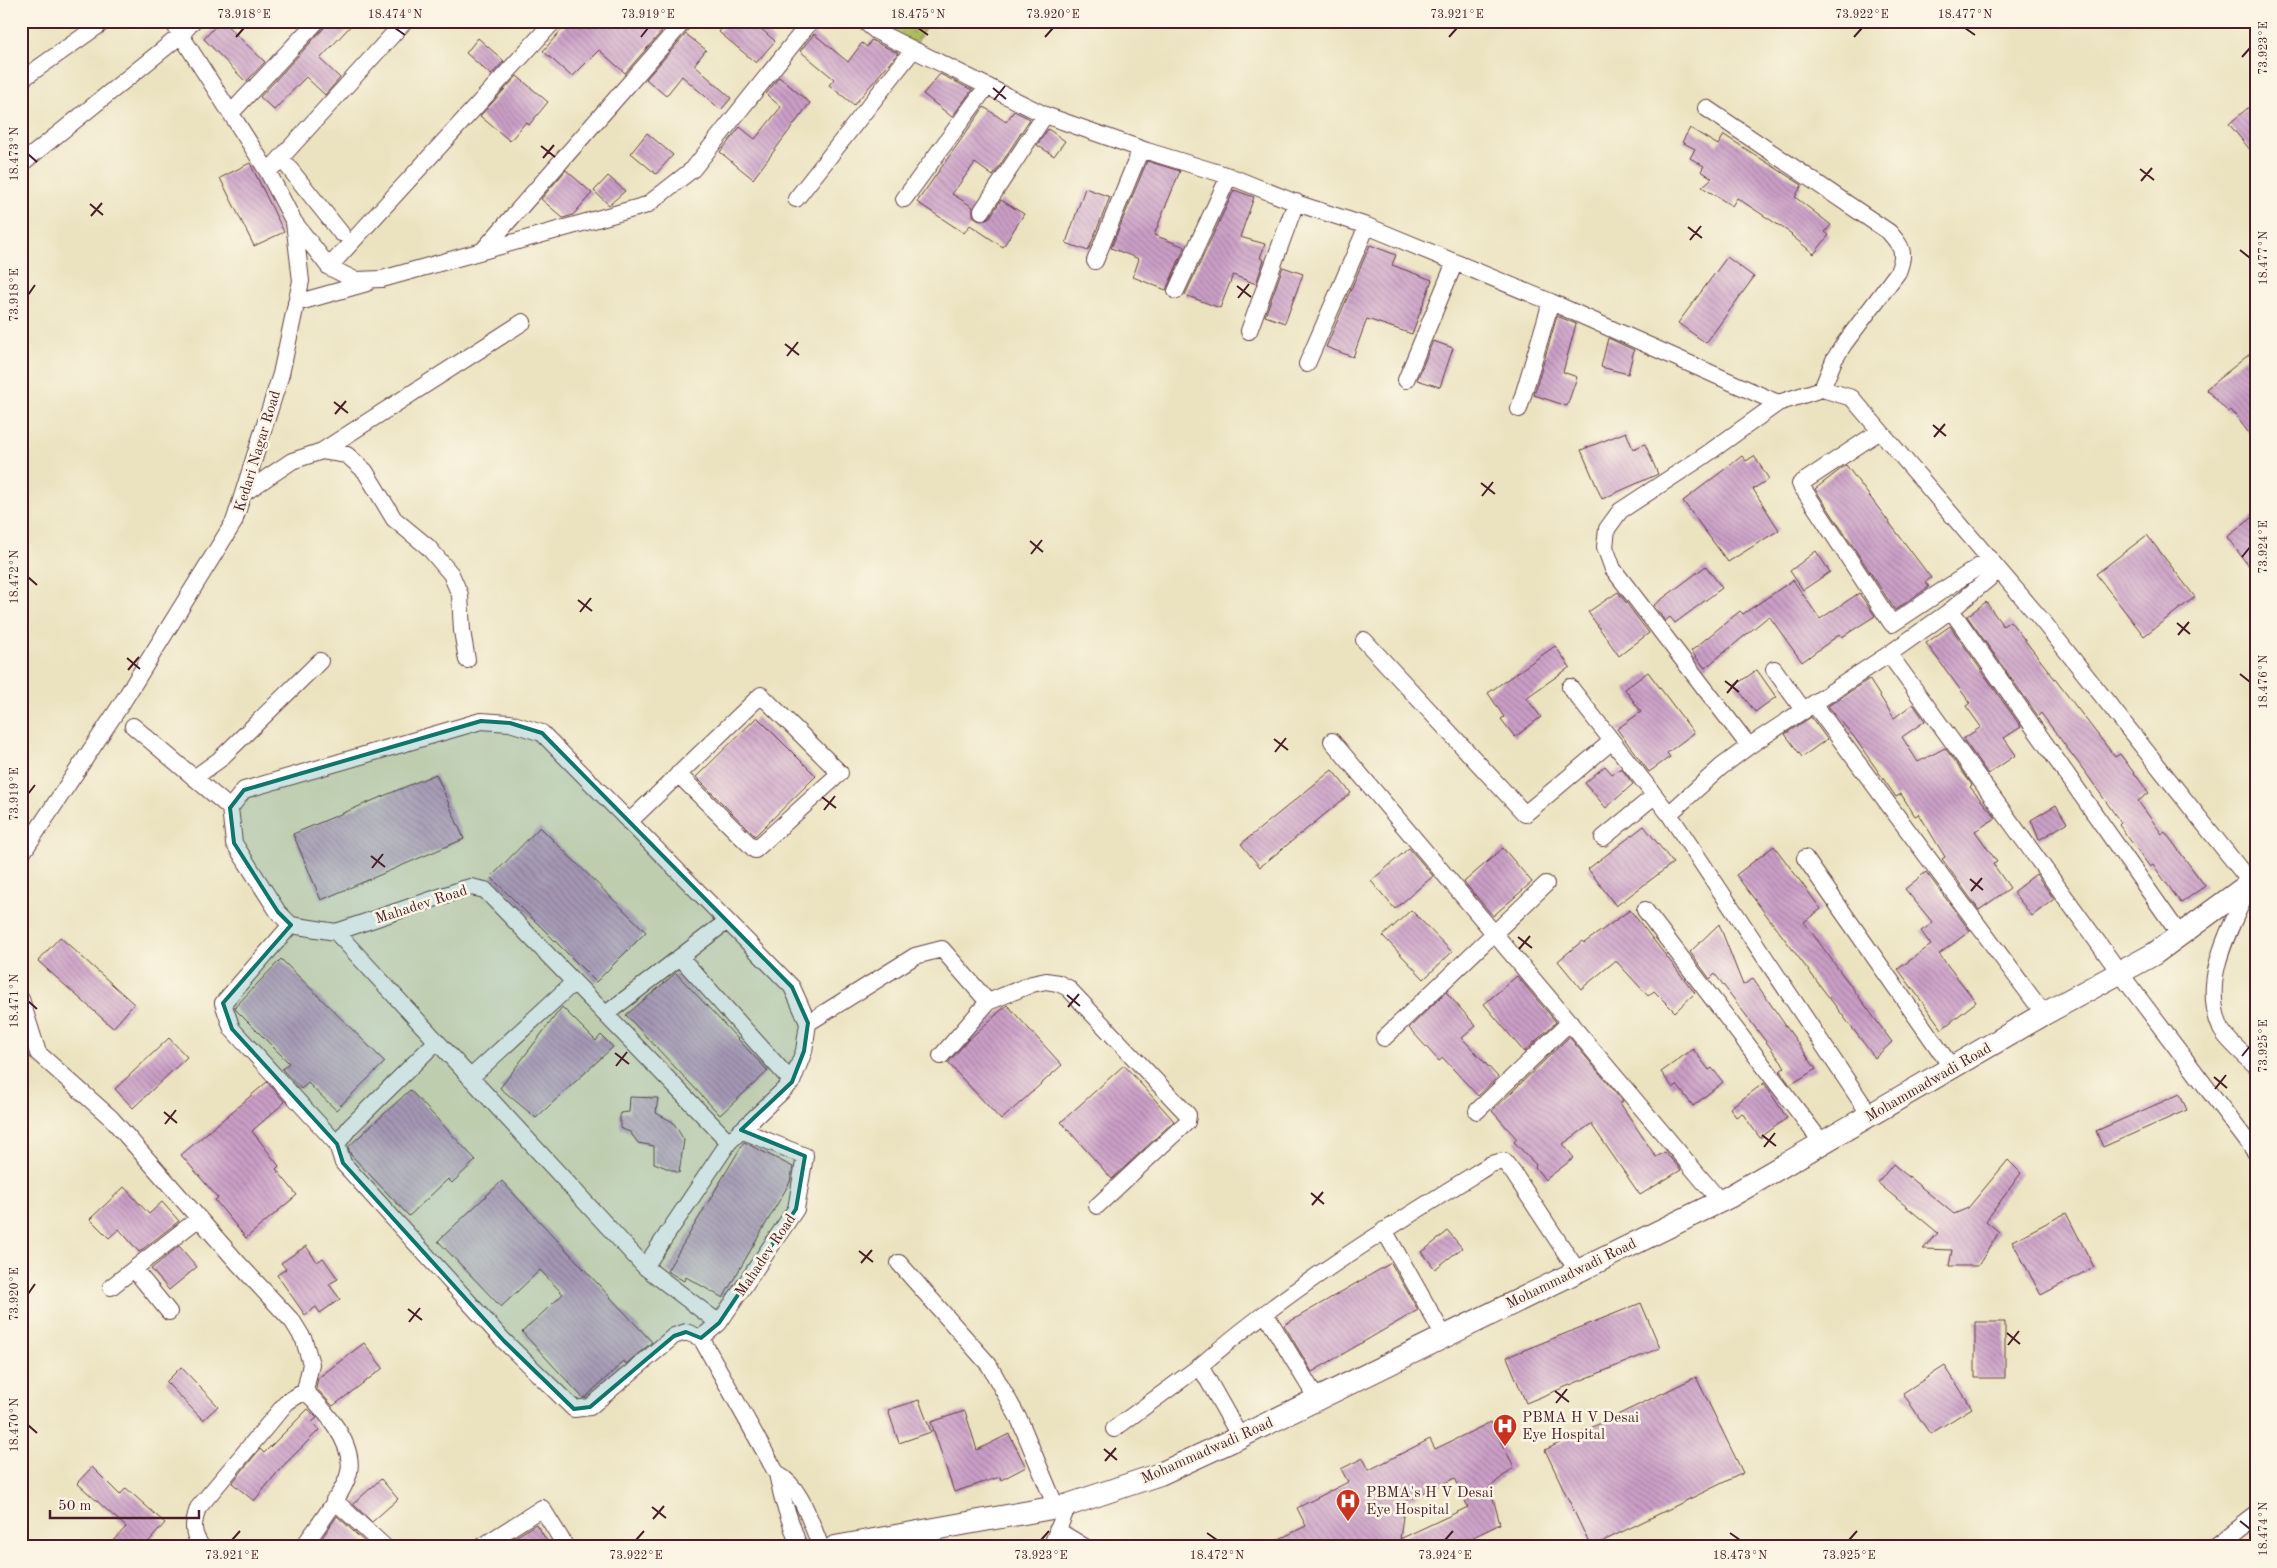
<svg xmlns="http://www.w3.org/2000/svg" width="2277" height="1568" viewBox="0 0 2277 1568" font-family="'Old Standard TT',serif">
<defs>
<pattern id="green-dots" width="8" height="8" patternUnits="userSpaceOnUse" patternTransform="scale(1.25)"><rect width="8" height="8" fill="#adbe61"/><path d="M2 2h.1M6 6h.1" fill="none" stroke="#8f9a50" stroke-width="1.8" stroke-linecap="round"/></pattern>
<pattern id="building-back-hatch" width="6" height="6" patternUnits="userSpaceOnUse" patternTransform="scale(1.25)"><rect width="6" height="6" fill="#ca9fc7"/><path d="M-1 5l2 2M0 0l6 6M5-1l2 2" fill="none" stroke="#a681a2"/></pattern>
</defs>
<rect width="100%" height="100%" fill="#fcf5e5"/>
<filter id="ink" filterUnits="userSpaceOnUse"><feTurbulence type="fractalNoise" baseFrequency=".02" numOctaves="2"/><feDisplacementMap in="SourceGraphic" scale="10" xChannelSelector="R" yChannelSelector="G"/><feConvolveMatrix kernelMatrix="1 2 1 2 8 2 1 2 1" color-interpolation-filters="sRGB"/></filter>
<filter id="wash" filterUnits="userSpaceOnUse"><feTurbulence type="fractalNoise" baseFrequency=".0096" numOctaves="4" result="noise"/><feDisplacementMap in="SourceGraphic" scale="20" xChannelSelector="R" yChannelSelector="G"/><feGaussianBlur stdDeviation="1.12" result="paint"/><feColorMatrix in="noise" values="0 0 0 0 0 0 0 0 0 0 0 0 0 0 0 0 0 1.4 0 .05"/><feComposite in="paint" operator="in"/></filter>
<g filter="url(#wash)">
<rect width="100%" height="100%" fill="#ebe3c0"/>
<path fill="url(#green-dots)" stroke="#7c6e46" d="M882 21H929L913 50Z"/>
<g id="blocks">
<path fill="url(#building-back-hatch)" fill-rule="evenodd" d="M220 21H222L265 62 246 82 204 39Z
M327 21H355L320 59 340 78 325 95 306 77 274 110 260 97 324 28Z
M569 21H670V22L625 73 599 50 572 77 543 51Z
M728 21H752L775 41 756 63 719 32Z
M686 34 706 50 694 65 731 98 721 110 682 76 666 96 646 79Z
M814 34 848 62 862 43 867 47 871 40 898 53 854 105 829 85 834 79 800 51Z
M478 38 504 61 491 75 466 53Z
M940 74 972 90 952 117 923 94Z
M517 76 548 102 529 125 526 122 510 141 480 116Z
M779 77 810 103 753 179 720 152 740 127 755 139 781 107 766 94Z
M2256 101V157L2229 124Z
M984 107 1006 122 1014 111 1030 119 993 176 975 163 952 194 973 207V216L981 221 990 217 1001 200 1024 214 1003 247 970 225 964 233 917 202Z
M1690 128 1718 145 1724 135 1802 185 1795 197 1831 225 1825 232 1829 235 1814 254 1791 235 1792 234 1737 198 1732 206 1702 187 1712 178 1701 171 1704 166 1690 158 1695 149 1682 142Z
M1048 129 1065 141 1054 156 1037 145Z
M647 133 673 155 656 174 631 153Z
M1147 161 1180 171 1154 235 1185 247 1166 290 1133 277 1139 259 1111 248Z
M250 163 284 232 254 246 220 178Z
M566 170 592 193 573 215 563 218 541 199Z
M608 176 625 191 609 205 594 191Z
M1085 188 1110 197 1088 251 1066 243Z
M1234 190 1254 197 1240 237 1265 244 1260 258 1264 260 1256 284 1233 275 1220 308 1185 295Z
M1370 245 1396 255 1392 265 1432 280 1412 334 1367 319 1353 357 1326 347Z
M1727 257 1754 277 1706 343 1678 323Z
M1283 267 1303 274 1285 323 1265 316Z
M1557 316 1576 324 1563 372 1577 377 1567 406 1534 395Z
M1608 338 1634 350 1628 374 1601 367Z
M1433 341 1453 348 1440 387 1417 380Z
M2256 349V442L2231 410 2228 412 2206 389Z
M1626 432 1633 449 1645 444 1658 474 1602 499 1581 450Z
M1742 456 1746 461 1754 456 1769 479 1753 489 1779 530 1728 562 1683 501Z
M1846 465 1931 578 1925 582 1929 587 1895 610 1815 489Z
M2256 515V576L2227 537Z
M2147 535 2195 597 2144 636 2096 574Z
M1816 551 1830 572 1803 590 1790 571Z
M1706 566 1722 588 1675 623 1670 617 1665 621 1654 605Z
M1793 580 1820 619 1859 593 1875 616 1842 637 1840 634 1802 662 1769 616 1705 668 1691 651 1740 611 1743 614Z
M1618 592 1649 633 1619 656 1588 612Z
M1986 602 2003 626 2010 621 2115 757 2120 754 2149 793 2138 801 2162 834 2165 832 2205 886 2181 903 2153 865 2150 867 2119 825 2121 823 2088 776 2041 713 2038 716 1967 616Z
M1950 626 2021 727 2004 738 2016 755 1988 774 1963 739 1981 727 1966 706 1970 703 1926 643Z
M1555 646 1570 667 1526 698 1541 717 1515 737 1501 719 1504 717 1488 693Z
M1757 670 1776 697 1755 712 1735 685Z
M1648 672 1694 733 1667 753 1670 757 1649 772 1617 729 1641 712 1625 689Z
M1869 679 1894 718 1913 704 1925 721 1902 737 1918 762 1945 748 1972 785 1970 787 1996 818 1975 831 1997 862 1993 864 2010 888 1979 910 1942 859 1945 857 1919 814 1915 816 1901 794 1896 797 1854 737 1828 706Z
M757 717 816 776 755 836 696 777Z
M1811 717 1827 739 1802 757 1785 734Z
M1605 766 1612 774 1621 768 1633 784 1606 808 1585 783Z
M1332 770 1351 793 1260 867 1241 844Z
M436 774 464 839 321 900 293 834Z
M2056 805 2067 823 2039 840 2031 820Z
M1644 826 1673 863 1616 906 1588 869Z
M540 827 646 932 596 982 491 877Z
M1774 846 1821 909 1804 922 1892 1042 1875 1058 1736 875Z
M1409 848 1433 876 1395 909 1371 881Z
M1503 848 1532 882 1493 916 1464 882Z
M1926 872 1970 931 1939 954 1976 1002 1942 1029 1898 969 1931 945 1921 931 1933 923 1905 889Z
M2036 874 2054 899 2032 916 2013 892Z
M1411 910 1452 952 1424 979 1383 936Z
M1630 910 1695 993 1675 1012 1654 991 1648 996 1617 962H1614L1581 989 1558 961 1582 941 1584 943Z
M1719 924 1743 985 1753 979 1816 1069 1790 1085 1780 1071 1785 1067 1715 974 1710 979 1690 952Z
M60 937 134 1004 113 1028 38 961Z
M281 959 385 1062 336 1110 308 1083 301 1089 282 1069 289 1063 236 1010 235 1007Z
M676 973 768 1071 720 1115 626 1015Z
M1517 976 1556 1022 1524 1052 1484 1004Z
M1446 992 1476 1026 1462 1038 1498 1077 1478 1096 1443 1058 1439 1061 1409 1028Z
M1007 1005 1062 1065 1001 1120 948 1063 967 1041Z
M562 1007 596 1041 601 1035 613 1047 536 1118 500 1088Z
M1569 1037 1623 1101 1620 1103 1656 1157 1665 1152 1681 1170 1640 1195 1591 1124 1563 1144 1574 1158 1545 1180 1535 1167 1536 1165 1514 1142 1517 1139 1492 1111Z
M169 1038 187 1057 133 1108 115 1089Z
M1693 1049 1709 1070 1712 1068 1723 1082 1693 1106 1677 1085 1673 1088 1661 1072Z
M1124 1065 1174 1121 1112 1179 1061 1122Z
M267 1082 285 1102 252 1131 279 1166 276 1169 297 1195 246 1238 215 1200 218 1198 181 1155Z
M1764 1083 1787 1118 1760 1138 1742 1113 1736 1117 1730 1108Z
M410 1090 476 1160 452 1183 448 1179 409 1216 351 1155 348 1147Z
M2180 1094 2187 1110 2103 1147 2096 1131Z
M630 1097 658 1098 656 1113 673 1122 684 1140 679 1173 654 1163V1146L638 1143 630 1132 620 1128V1113L629 1112Z
M744 1142 793 1167 790 1182 723 1298 686 1277 684 1281 667 1271Z
M2008 1160 2021 1173 1986 1221 1999 1232 1978 1266H1949L1952 1250 1923 1249 1938 1233 1878 1183 1893 1164 1954 1214 1968 1208Z
M502 1181 652 1342 626 1364 624 1361 586 1397 583 1398 522 1332 563 1294 540 1270 501 1307 438 1241Z
M124 1187 149 1214 162 1202 179 1221 139 1252 119 1229 109 1238 90 1219Z
M2066 1213 2094 1267 2041 1295 2012 1241Z
M1448 1231 1462 1248 1435 1269 1422 1252Z
M179 1246 197 1267 169 1290 151 1269Z
M306 1246 317 1262 323 1258 338 1279 329 1284 340 1299 320 1313 316 1307 305 1315 277 1275 286 1269 281 1263Z
M1391 1263 1418 1310 1312 1372 1284 1325Z
M1641 1303 1660 1348 1526 1403 1507 1357Z
M1975 1322H2005V1378H1975Z
M364 1343 383 1368 333 1406 316 1388 318 1378Z
M1945 1366 1972 1408 1930 1434 1903 1393Z
M181 1367 218 1406 203 1420 166 1382Z
M1696 1377 1743 1473 1591 1547 1545 1450Z
M919 1400 931 1432 899 1443 888 1410Z
M308 1409 317 1418 312 1422 319 1430 281 1468 254 1501 232 1483 260 1449 264 1453Z
M965 1411 977 1450 1009 1434 1026 1467 1001 1480 1000 1477 954 1492 931 1422Z
M1491 1422 1514 1467 1490 1487 1500 1524 1453 1547H1263L1306 1526 1297 1508 1348 1482 1341 1469 1363 1458 1369 1470 1430 1439 1435 1449ZM1455 1478 1468 1507 1400 1539 1405 1501Z
M92 1467 120 1495 126 1488 165 1523 144 1547H107L126 1527 77 1483Z
M381 1479 398 1499 372 1522 353 1504Z
M337 1516 370 1547H332L322 1538Z
M536 1524 551 1547H500Z"/>
</g>
</g>
<g filter="url(#ink)">
<use href="#blocks" fill-opacity="0" stroke="#623c41" stroke-width="1"/>
<g fill="none" stroke-linecap="round" stroke-linejoin="round">
<defs>
<path id="street" d="M864 21 876 31 1045 115 1147 151 1229 176 1299 204 1367 226 1551 302 1778 403 1822 389 1852 398 2045 624 2251 883C2231 928 2199 979 2221 1029 2226 1040 2247 1057 2256 1066
M21 80 105 21
M1706 108 1889 232C1902 247 1906 252 1898 272L1844 344 1834 360 1822 389
M231 113 317 21
M281 158 341 233
M21 164 181 35 193 21
M268 172 405 21
M796 199 913 50
M904 199 987 86
M982 211 1045 115
M294 222 329 267 355 280 382 279 647 205 693 169 811 21
M484 249 684 21
M1095 261 1141 149
M329 267 554 21
M1176 291 1229 176
M296 303 367 283
M1249 331 1296 202
M1307 364 1367 226
M1406 380 1455 262
M1519 409 1551 302
M1880 431 1800 484 1892 624 1990 559
M322 451 523 322
M244 493 292 461 322 451 347 455 365 471 394 519 428 547 451 574 460 595 462 631 467 660
M1951 610 2180 935
M1364 640 1525 814 1612 741
M1889 654 2120 973 2256 1153
M1774 669 1804 711
M1570 687 1669 814 1870 1115
M1814 704 2044 1014
M133 726 230 808
M1332 741 1720 1201
M1749 746 1613 569 1605 547 1607 529 1620 511 1704 456 1778 403
M194 778 219 760 320 661
M1669 814 1721 767 1749 746 1889 654 1951 610 1999 570
M629 822 761 695 840 773 755 850 678 774
M1603 838 1654 796
M21 855 122 703 234 522 281 374 301 281 294 222 268 172 172 21
M1805 858 1952 1068
M1645 910 1823 1144
M291 925 223 1003 232 1029 337 1144
M336 932 291 925 278 912 234 843 230 808 244 790 481 721 510 723 542 733 792 987 808 1023 804 1051 792 1082
M21 999 38 1053 111 1118 238 1263 293 1322 304 1340 311 1364 305 1391
M606 1014 727 921
M808 1023 915 956 942 949 988 1002
M1384 1038 1546 884
M436 1042 350 1127 337 1144 343 1163 504 1341 574 1409 590 1407 674 1336 686 1332 701 1338
M941 1056 988 1002 1032 984 1046 981 1058 983 1068 988 1188 1115 1187 1122 1097 1206
M470 1078 573 983
M1477 1111 1570 1022
M1384 1230 1444 1336
M899 1263 989 1365 1020 1421 1056 1507
M645 1267 729 1142 792 1082 680 957
M134 1269 169 1312
M111 1287 199 1218
M1265 1313 1317 1399
M719 1323 796 1209 805 1156 741 1130
M701 1338 719 1323 645 1267 336 932 463 889 471 887 485 890 729 1142
M701 1338 777 1474 783 1500 799 1547
M1114 1429 1200 1366
M1240 1437 1200 1366C1289 1288 1391 1226 1491 1164L1504 1161 1514 1174 1577 1270
M777 1474C802 1487 810 1522 821 1547
M334 1500 385 1547
M1057 1530 1085 1547
M202 1547C191 1533 193 1523 198 1508L287 1402 305 1391C324 1409 355 1444 349 1472 346 1490 315 1530 303 1547
M481 1547 542 1508 566 1547
M1051 1547 1068 1505
M2214 1547 2256 1515"/>
<path id="secondary" d="M835 1547 1068 1505 1160 1474 1240 1437 1729 1197 2044 1014 2154 954 2256 879"/>
</defs>
<use href="#street" stroke="#623c41" stroke-width="18"/>
<use href="#secondary" stroke="#623c41" stroke-width="24"/>
<use href="#street" stroke="#fff" stroke-width="16"/>
<use href="#secondary" stroke="#fff" stroke-width="22"/>
</g>
</g>
<path fill="#0f766e" fill-opacity="0.2" stroke="#0f766e" stroke-width="4" stroke-linejoin="round" d="M481 721 510 723 542 733 792 987 808 1023 804 1051 792 1082 741 1130 805 1156 796 1209 719 1323 701 1338 686 1332 674 1336 590 1407 574 1409 504 1341 343 1163 337 1144 232 1029 223 1003 291 925 278 912 234 843 230 808 244 790Z"/>
<path fill="none" stroke="#4a1f2b" stroke-width="2" d="M395 28 405 35M918 28 928 35M1965 28 1975 35M236 37 244 28M641 37 648 28M1045 37 1053 28M1449 37 1457 28M1854 37 1862 28M2242 57 2250 48M993 88 1006 99M994 100 1005 86M541 146 555 157M28 154 37 162M543 158 554 145M2140 169 2154 180M2141 181 2152 168M90 204 103 215M91 216 102 203M1688 227 1702 238M1690 240 1701 226M2240 250 2250 258M1237 286 1251 297M28 295 35 285M1238 298 1249 284M785 344 799 355M787 356 798 342M334 402 348 413M335 414 346 401M1933 425 1946 436M1934 437 1945 424M1481 483 1495 494M1482 496 1493 482M1030 541 1043 552M1031 554 1042 540M2242 557 2250 547M28 577 37 585M578 600 592 611M580 612 591 598M2177 623 2190 634M2178 635 2189 622M127 658 140 669M128 670 139 657M2240 674 2250 682M1725 681 1739 692M1727 693 1738 680M1274 739 1288 750M1275 752 1286 738M28 794 35 785M822 797 836 808M824 810 835 796M371 856 385 867M372 868 383 854M1970 879 1983 890M1971 891 1982 878M1518 937 1532 948M1519 949 1530 936M1067 995 1080 1006M28 1001 37 1009M1068 1007 1079 994M615 1053 629 1064M2242 1056 2250 1046M616 1066 627 1052M2214 1077 2227 1088M2215 1089 2226 1075M164 1112 177 1123M165 1124 176 1110M1762 1135 1776 1146M1764 1147 1775 1133M1311 1193 1324 1204M1312 1205 1323 1192M859 1251 873 1262M861 1263 872 1250M28 1294 35 1284M408 1309 422 1320M409 1322 420 1308M2007 1333 2020 1344M2008 1345 2019 1331M1555 1391 1569 1402M1556 1403 1567 1389M28 1425 37 1433M1104 1449 1117 1460M1105 1461 1116 1448M652 1507 666 1518M653 1519 664 1506M2240 1521 2250 1529M1207 1533 1217 1540M1730 1533 1740 1540M232 1540 240 1531M636 1540 644 1531M1041 1540 1049 1531M1445 1540 1453 1531M1849 1540 1857 1531"/>
<defs>
<symbol id="hospital-pin" viewBox="-11 -11 22 30"><path d="M0 17L-7.5 6A9.5 9.5 0 1 1 7.5 6Z" fill="#c8321e" stroke="#fcf5e5"/><path d="M-5-5h3v3.5h4V-5h3V5h-3V1.5h-4V5h-3Z" fill="#fff"/></symbol>
</defs>
<g fill-rule="evenodd">
<use href="#hospital-pin" x="1491" y="1412" width="28" height="38"/>
<use href="#hospital-pin" x="1334" y="1487" width="28" height="38"/>
</g>
<g text-anchor="middle" stroke-width="5" stroke-linejoin="round" paint-order="stroke">
<g font-size="15" fill="#4a1f2b" stroke="#fcf5e5">
<text transform="translate(257 451) rotate(-73)" y="5">Kedari Nagar Road</text>
<text transform="translate(421 904) rotate(-18)" y="5">Mahadev Road</text>
<text transform="translate(1928 1082) rotate(-30)" y="5">Mohammadwadi Road</text>
<text transform="translate(765 1255) rotate(-56)" y="5">Mahadev Road</text>
<text transform="translate(1571 1273) rotate(-26)" y="5">Mohammadwadi Road</text>
<text transform="translate(1207 1450) rotate(-24)" y="5">Mohammadwadi Road</text>
</g>
<g font-size="15" fill="#4a1f2b" stroke="#fcf5e5" text-anchor="start">
<text x="1522" y="1422">PBMA H V Desai<tspan x="1522" dy="17">Eye Hospital</tspan></text>
<text x="1366" y="1497">PBMA's H V Desai<tspan x="1366" dy="17">Eye Hospital</tspan></text>
</g>
</g>
<rect width="2277" height="1568" fill="none" stroke="#fcf5e5" stroke-width="55"/>
<path d="M50 1510v8h149v-8" fill="none" stroke="#4a1f2b" stroke-width="2.5"/>
<text x="58" y="1510" font-size="15" fill="#4a1f2b" stroke="#fcf5e5" stroke-width="4" paint-order="stroke">50 m</text>
<rect x="28" y="28" width="2222" height="1512" fill="none" stroke="#4a1f2b" stroke-width="2"/>
<g font-size="12" text-anchor="middle" fill="#4a1f2b">
<text x="244" y="18">73.918°E</text>
<text x="395" y="18">18.474°N</text>
<text x="648" y="18">73.919°E</text>
<text x="918" y="18">18.475°N</text>
<text x="1053" y="18">73.920°E</text>
<text x="1457" y="18">73.921°E</text>
<text x="1862" y="18">73.922°E</text>
<text x="1965" y="18">18.477°N</text>
<text transform="translate(2263 48) rotate(-90)" y="4">73.923°E</text>
<text transform="translate(14 154) rotate(-90)" y="4">18.473°N</text>
<text transform="translate(2263 258) rotate(-90)" y="4">18.477°N</text>
<text transform="translate(14 295) rotate(-90)" y="4">73.918°E</text>
<text transform="translate(2263 547) rotate(-90)" y="4">73.924°E</text>
<text transform="translate(14 577) rotate(-90)" y="4">18.472°N</text>
<text transform="translate(2263 682) rotate(-90)" y="4">18.476°N</text>
<text transform="translate(14 794) rotate(-90)" y="4">73.919°E</text>
<text transform="translate(14 1001) rotate(-90)" y="4">18.471°N</text>
<text transform="translate(2263 1046) rotate(-90)" y="4">73.925°E</text>
<text transform="translate(14 1294) rotate(-90)" y="4">73.920°E</text>
<text transform="translate(14 1425) rotate(-90)" y="4">18.470°N</text>
<text transform="translate(2263 1529) rotate(-90)" y="4">18.474°N</text>
<text x="232" y="1559">73.921°E</text>
<text x="636" y="1559">73.922°E</text>
<text x="1041" y="1559">73.923°E</text>
<text x="1217" y="1559">18.472°N</text>
<text x="1445" y="1559">73.924°E</text>
<text x="1740" y="1559">18.473°N</text>
<text x="1849" y="1559">73.925°E</text>
</g>
</svg>
